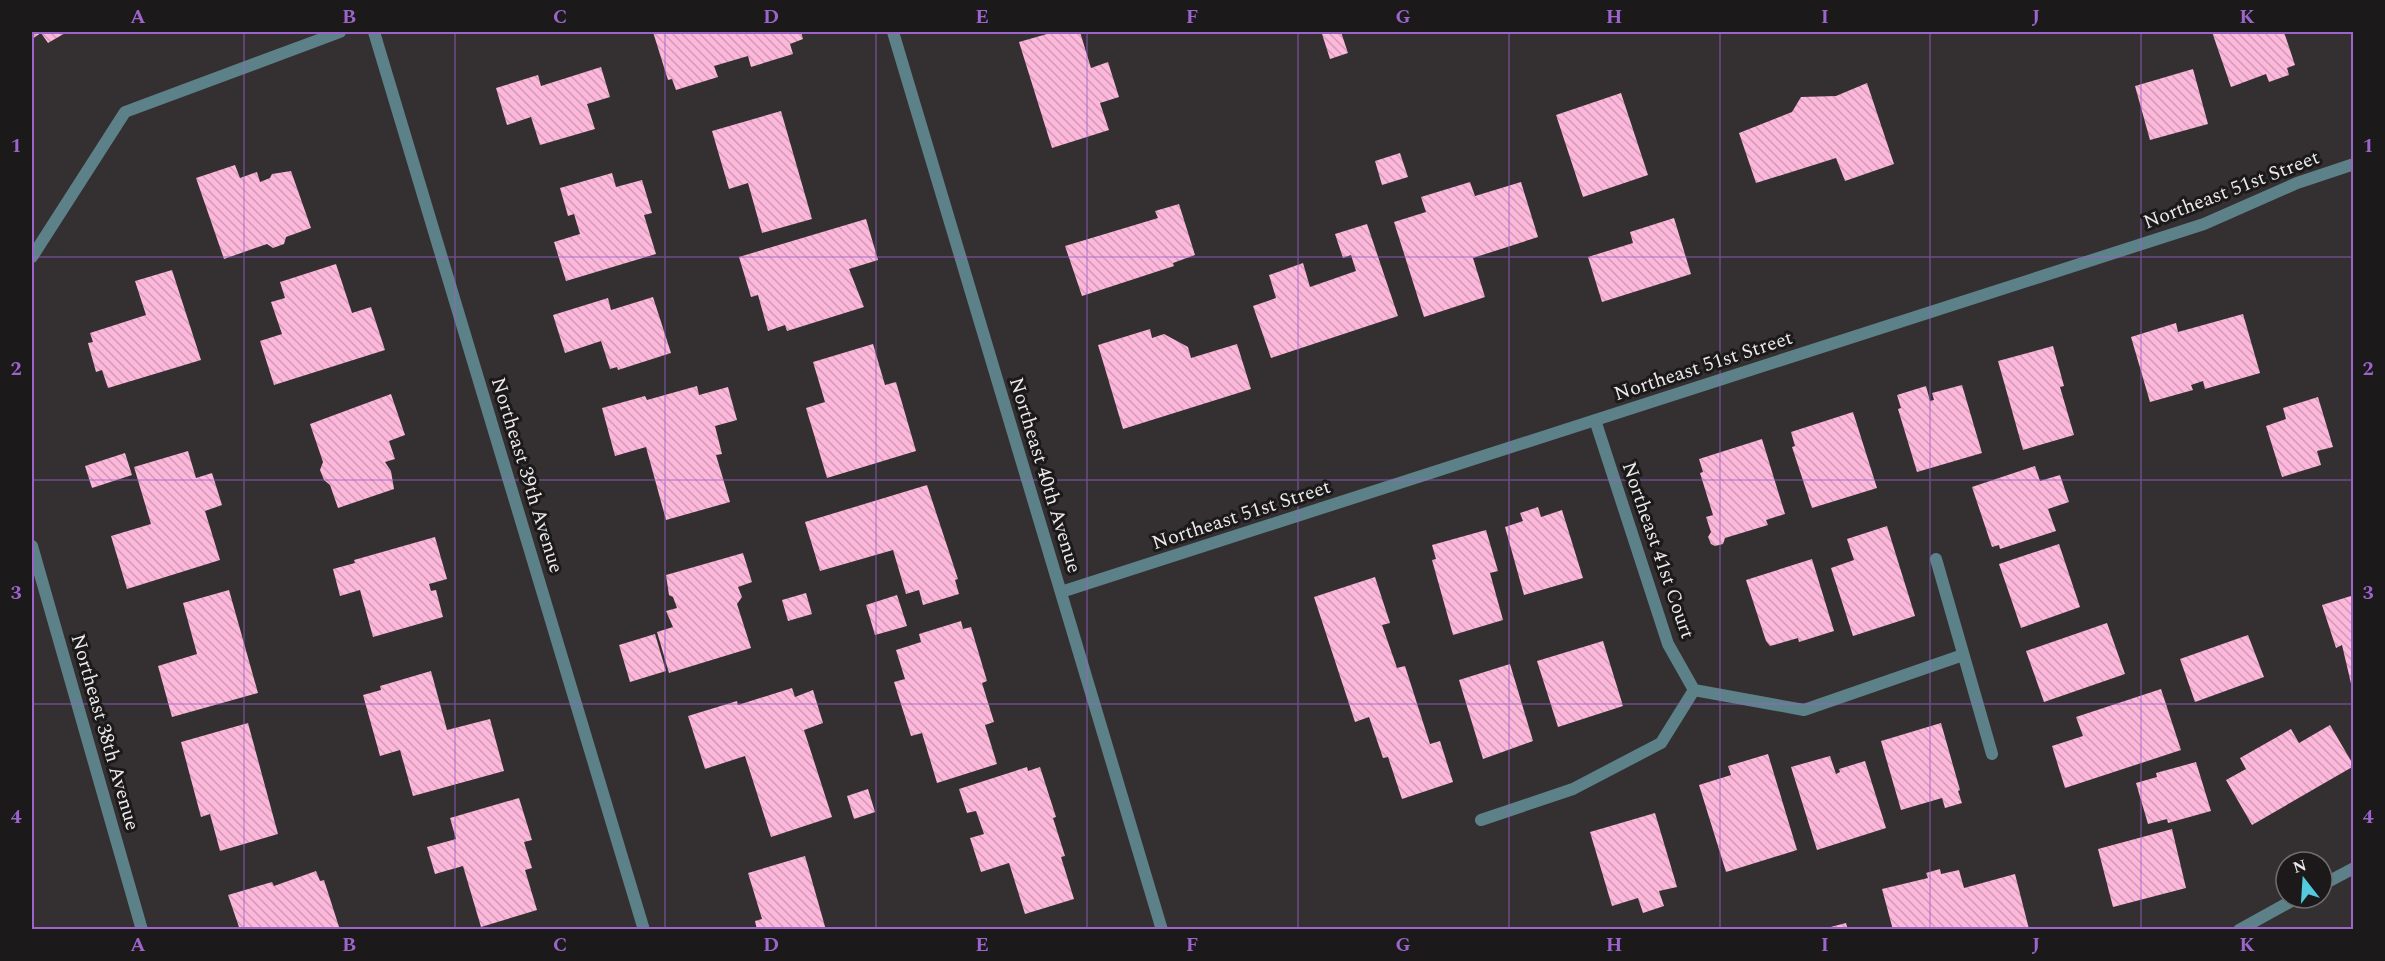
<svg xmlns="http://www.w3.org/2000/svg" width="2385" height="961" viewBox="0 0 2385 961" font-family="Spectral,serif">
<defs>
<pattern id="building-back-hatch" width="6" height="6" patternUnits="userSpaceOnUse" patternTransform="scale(1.5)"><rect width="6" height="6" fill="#fdb7db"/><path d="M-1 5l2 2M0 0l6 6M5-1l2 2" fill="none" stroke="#d09bb6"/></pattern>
</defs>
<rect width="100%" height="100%" fill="#343032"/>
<path fill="url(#building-back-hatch)" d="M32 32H67L48 43 41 33 32 39Z
M653 32H801L803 39 790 44 793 54 751 67 748 56 714 66 718 77 676 90 672 79 668 80Z
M1054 32H1080L1091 68 1108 62 1119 97 1100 103 1109 130 1052 148 1019 42Z
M1331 32H1341L1348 53 1330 59 1322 34Z
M2212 32H2284L2295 65 2287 68 2289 75 2269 82 2266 74 2231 87Z
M601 67 610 97 587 104 595 129 540 145 531 117 507 125 496 88 538 75 541 86Z
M2193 69 2208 124 2150 140 2135 86Z
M1867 83 1894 164 1845 181 1836 158 1756 183 1739 133 1792 112 1801 97 1836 96Z
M1621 93 1648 175 1583 197 1556 115Z
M781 111 812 219 762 233 748 183 729 189 712 131Z
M1400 153 1408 177 1382 185 1375 161Z
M235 165 240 178 257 172 260 182 270 178 272 174 291 171 311 228 286 237 284 244 273 248 267 244 224 259 196 178Z
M612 173 616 187 642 180 652 213 644 215 656 254 566 281 554 242 580 234 574 214 568 216 560 188Z
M1470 182 1475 196 1521 182 1538 237 1473 258 1485 297 1424 317 1394 222 1426 212 1421 197Z
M1179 204 1195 255 1173 263 1174 266 1082 296 1065 246 1158 218 1155 211Z
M1674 218 1691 274 1602 302 1588 257 1633 243 1630 232Z
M866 219 878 260 849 269 864 307 787 331 785 325 768 331 758 295 751 297 739 257Z
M1367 224 1398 316 1271 358 1253 306 1276 298 1269 275 1303 263 1310 287 1356 271 1351 255 1343 258 1335 234Z
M336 264 352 313 371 307 385 350 274 385 260 341 282 334 271 302 285 298 280 282Z
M172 270 201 360 108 388 102 370 96 372 88 343 93 342 90 333 146 315 135 281Z
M653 297 671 353 618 370 617 367 610 369 601 341 565 353 553 315 608 298 611 310Z
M2243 314 2260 373 2205 389 2203 381 2191 385 2193 390 2150 402 2131 337 2176 323 2178 332Z
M1150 329 1152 338 1164 334 1188 347 1191 358 1237 344 1251 389 1123 429 1098 345Z
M873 344 885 385 896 382 916 451 827 478 806 408 825 402 813 362Z
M2053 346 2064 386 2060 387 2074 435 2023 450 1998 361Z
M1962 385 1982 453 1917 472 1898 409 1901 408 1897 395 1926 386 1930 401 1934 400 1932 393Z
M697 386 699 395 728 387 737 420 715 426 722 454 716 455 730 502 666 520 646 447 615 456 602 408 645 396 647 400Z
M391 394 405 435 389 441 395 459 385 462 391 471 394 489 338 508 330 485 324 480 320 470 323 462 310 424Z
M2318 397 2333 447 2317 451 2321 465 2282 477 2266 426 2286 419 2283 408Z
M1853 412 1877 488 1812 508 1792 447 1795 446 1791 432Z
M1762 439 1785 514 1766 520 1768 525 1725 538 1723 544 1715 546 1711 544 1708 537 1711 532 1706 517 1713 515 1700 473 1703 472 1699 459Z
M188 451 196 478 212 473 222 505 205 511 220 560 127 589 111 536 151 524 134 467Z
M125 453 132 475 92 488 85 466Z
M2035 466 2040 481 2060 475 2069 502 2048 509 2056 531 2000 549 1999 545 1992 547 1972 487Z
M927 485 958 579 955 580 959 594 923 605 919 590 906 594 893 550 820 571 805 522Z
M1538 507 1541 517 1562 510 1583 578 1524 595 1505 527 1523 521 1520 513Z
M1887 526 1915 616 1853 636 1831 568 1854 560 1847 539Z
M1486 530 1498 571 1490 573 1503 620 1453 635 1432 560 1436 559 1432 545Z
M435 537 447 579 429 584 431 591 436 590 443 617 373 637 360 590 340 596 333 569 355 563 354 560Z
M2059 544 2080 607 2021 628 1999 564Z
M743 553 752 582 738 587 742 597 737 604 751 648 669 673 657 632 673 627 666 611 677 608 673 597 669 595 666 575Z
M1812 559 1834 631 1799 642 1798 638 1770 646 1766 641 1746 580Z
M1375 577 1390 623 1382 625 1397 668 1405 666 1430 744 1440 741 1453 782 1402 799 1388 757 1383 758 1369 717 1355 722 1314 597Z
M229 590 258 693 172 717 158 666 197 654 183 603Z
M806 593 812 614 788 621 782 600Z
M897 595 907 626 875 635 866 605Z
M2354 595V692H2353L2342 645 2336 648 2322 605Z
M961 621 963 629 971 627 987 681 982 683 994 722 985 725 997 764 937 783 922 733 911 736 894 682 905 679 896 650 921 642 919 634Z
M2107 623 2125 674 2044 702 2026 651Z
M655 634 666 671 630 682 619 645Z
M2248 635 2264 677 2195 702 2180 659Z
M1603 641 1623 706 1558 727 1537 661Z
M1510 664 1533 741 1483 759 1459 680Z
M431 671 447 730 490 719 504 771 413 796 400 750 380 756 363 695 381 690 380 686Z
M792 688 795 697 813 690 823 723 804 730 832 817 771 837 745 756 705 769 688 716 737 701 738 705Z
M2161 689 2181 750 2065 788 2052 746 2083 736 2076 717Z
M248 723 278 834 220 851 210 814 201 817 181 742Z
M1941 723 1960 790 1958 791 1962 803 1945 808 1942 798 1901 810 1881 741Z
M2330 725 2354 766 2252 825 2226 780 2246 769 2240 758 2291 729 2299 743Z
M1768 754 1797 850 1726 872 1699 785 1731 775 1728 766Z
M1830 756 1836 774 1840 772 1839 769 1865 761 1886 828 1817 850 1791 767Z
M2196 762 2211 811 2168 823 2167 819 2148 824 2136 783 2157 777 2156 773Z
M1027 767 1028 771 1040 767 1056 817 1053 818 1065 856 1061 857 1074 899 1025 914 1009 863 981 872 970 838 984 834 976 811 967 813 959 789Z
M868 789 875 812 854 819 847 796Z
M519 798 532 840 524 842 532 868 525 870 537 910 481 927 463 866 435 874 427 847 456 839 450 818Z
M1655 813 1677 887 1659 891 1664 906 1643 913 1638 898 1612 906 1590 832Z
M2172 829 2186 888 2113 907 2098 849Z
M805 856 826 930H757L755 921 762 919 748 873Z
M1940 869 1941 874 1959 870 1964 888 2015 874 2029 929 1893 930 1882 889 1928 878 1926 873Z
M316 871 320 881 324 880 340 930H240L228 895 272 882 274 886Z
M1846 923 1848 930H1823V929Z"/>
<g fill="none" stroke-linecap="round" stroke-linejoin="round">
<path stroke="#5d8188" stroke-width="12" d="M1936 559 1992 754
M1481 820 1573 789 1661 743 1694 690"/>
<path stroke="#5d8188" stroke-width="12" d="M374 32 644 930
M32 257 125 112 340 32
M1595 420 1668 644 1694 690 1804 710 1963 655
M32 546 142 930
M1061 592 2204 224 2297 183 2354 164
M2322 885 2354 868
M2239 930 2297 898"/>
<path stroke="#5d8188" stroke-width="12" d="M893 32 1162 930"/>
</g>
<path fill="none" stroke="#9d65cc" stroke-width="1.5" stroke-opacity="0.55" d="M244 32V930M455 32V930M665 32V930M876 32V930M1087 32V930M1298 32V930M1509 32V930M1720 32V930M1930 32V930M2141 32V930M32 257H2354M32 480H2354M32 704H2354"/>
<g text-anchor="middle" stroke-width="6" stroke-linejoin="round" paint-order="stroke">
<g font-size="20" fill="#eceaeb" stroke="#1b191a">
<text transform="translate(2231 189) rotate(-21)" y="7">Northeast 51st Street</text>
<text transform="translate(1703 365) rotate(-18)" y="7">Northeast 51st Street</text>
<text transform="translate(528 475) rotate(73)" y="7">Northeast 39th Avenue</text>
<text transform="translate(1046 475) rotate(73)" y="7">Northeast 40th Avenue</text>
<text transform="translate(1241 514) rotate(-18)" y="7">Northeast 51st Street</text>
<text transform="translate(1659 550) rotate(71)" y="7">Northeast 41st Court</text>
<text transform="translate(106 732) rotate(74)" y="7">Northeast 38th Avenue</text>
</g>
</g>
<rect width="2385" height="961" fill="none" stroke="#1b191a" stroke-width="66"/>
<g transform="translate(2304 880) rotate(343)"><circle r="28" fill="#1b191a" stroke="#6f6d6e" stroke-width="1.5"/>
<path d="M0-4.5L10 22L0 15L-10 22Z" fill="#55cadf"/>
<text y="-9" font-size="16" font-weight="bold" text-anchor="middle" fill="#eceaeb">N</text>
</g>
<rect x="33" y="33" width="2319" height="895" fill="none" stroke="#9d65cc" stroke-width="2"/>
<g font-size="20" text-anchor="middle" font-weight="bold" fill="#9d65cc">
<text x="138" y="23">A</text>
<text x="349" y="23">B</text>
<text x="560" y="23">C</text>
<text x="771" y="23">D</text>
<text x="982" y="23">E</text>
<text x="1192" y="23">F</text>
<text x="1403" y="23">G</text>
<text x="1614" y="23">H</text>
<text x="1825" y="23">I</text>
<text x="2036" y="23">J</text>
<text x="2247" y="23">K</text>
<text x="16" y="152">1</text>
<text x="2368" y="152">1</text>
<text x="16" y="375">2</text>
<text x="2368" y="375">2</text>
<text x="16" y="599">3</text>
<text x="2368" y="599">3</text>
<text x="16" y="823">4</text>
<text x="2368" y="823">4</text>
<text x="138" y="951">A</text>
<text x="349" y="951">B</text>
<text x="560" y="951">C</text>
<text x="771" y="951">D</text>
<text x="982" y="951">E</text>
<text x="1192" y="951">F</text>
<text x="1403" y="951">G</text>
<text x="1614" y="951">H</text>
<text x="1825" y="951">I</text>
<text x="2036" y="951">J</text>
<text x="2247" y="951">K</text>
</g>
</svg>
